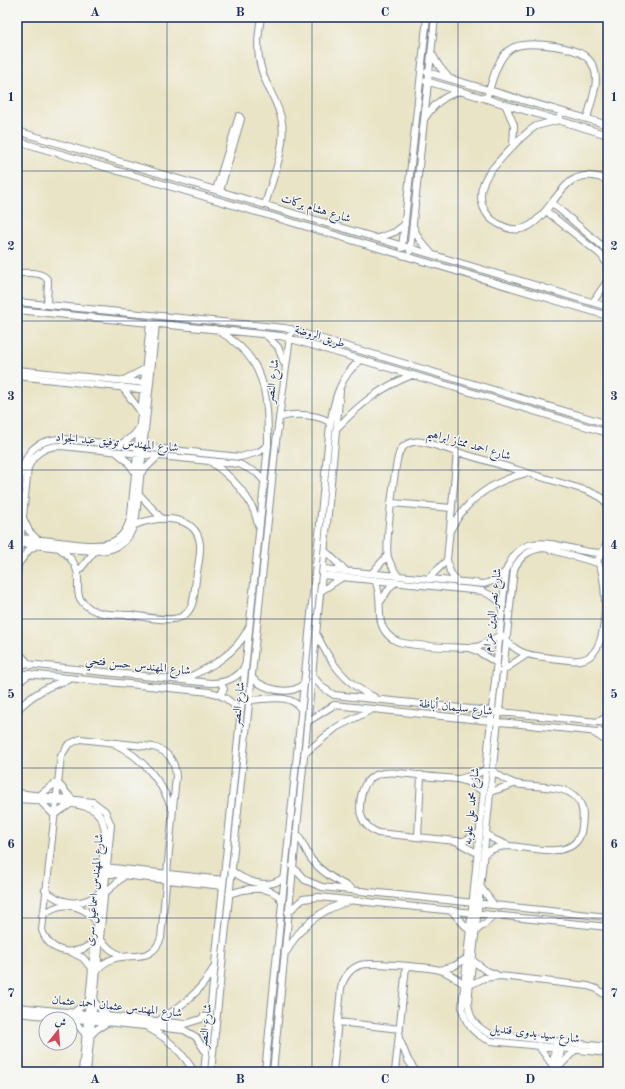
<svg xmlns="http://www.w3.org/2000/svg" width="625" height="1089" viewBox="0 0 625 1089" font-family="'Old Standard TT',Amiri,serif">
<rect width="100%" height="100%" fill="#f6f6f2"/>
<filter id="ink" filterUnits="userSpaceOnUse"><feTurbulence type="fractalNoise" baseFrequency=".025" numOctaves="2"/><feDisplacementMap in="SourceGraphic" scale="8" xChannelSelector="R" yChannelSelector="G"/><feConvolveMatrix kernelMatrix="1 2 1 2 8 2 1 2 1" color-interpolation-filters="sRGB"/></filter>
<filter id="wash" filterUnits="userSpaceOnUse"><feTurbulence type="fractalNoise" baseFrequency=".012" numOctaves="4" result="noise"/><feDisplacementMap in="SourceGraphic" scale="16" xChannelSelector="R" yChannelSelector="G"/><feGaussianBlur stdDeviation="0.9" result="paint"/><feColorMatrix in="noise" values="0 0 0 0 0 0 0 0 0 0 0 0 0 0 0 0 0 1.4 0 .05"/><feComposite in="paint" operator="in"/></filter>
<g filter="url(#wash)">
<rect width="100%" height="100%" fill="#e9e4c5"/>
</g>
<g filter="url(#ink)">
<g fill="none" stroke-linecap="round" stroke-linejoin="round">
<defs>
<path id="minor" d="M261 17C258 35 256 53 262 71 267 89 279 103 282 122 286 149 272 179 265 205
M607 17 608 18
M432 54 439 66 448 77
M427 72 608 125
M426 81 608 135
M486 99C492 84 496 60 509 50 522 39 565 46 580 53 586 56 592 62 594 68 600 83 590 104 587 119
M505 104 514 125 513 146
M561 112 559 120 536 126 529 131C516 142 504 155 493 168 486 176 481 184 481 195 481 206 487 218 497 223 537 248 550 193 573 180 585 173 596 176 608 180
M425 118C434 104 444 96 460 91
M17 131 608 307
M17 141 608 316
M216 190 239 116 241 119 220 191
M552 203 608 251
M546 211 601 255 608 265
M413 226 419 239 431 253
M378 238 395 232 405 224
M402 248 427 17
M410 251 435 17
M17 273C26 273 44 271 48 281L47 305
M17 302 285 328 608 424
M593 302 608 280
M17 310 281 336 608 433
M266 335 278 347 284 363
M17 370 146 383
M17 376 147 390
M124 380 145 369
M122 387 141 412
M279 418C292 413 315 414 328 421L330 425
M337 428C361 403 380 388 412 375
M120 445 134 435 139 428
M116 452 127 461 135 472
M211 462C232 477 253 498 258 525
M141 473 158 456
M139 494 161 518
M392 503 452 508
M17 509C21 475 19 438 64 439L240 457 259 452 268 445
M23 518 29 531 38 540
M451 529C467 499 493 481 526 473
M18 538C35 539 51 541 68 543 96 546 125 551 131 514L150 323
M17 543C34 545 52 547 69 549 101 552 128 556 136 517L156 324
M59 548C66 554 75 561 77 571 81 585 72 596 88 607 99 616 119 614 132 615 145 617 172 623 183 616 195 609 194 592 196 580 197 569 201 555 200 544 197 513 155 516 135 525
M608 550 602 553 597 561 601 569 608 572
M325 551 346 571
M601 553C565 553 524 522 506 571L462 1007C465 1024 474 1035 491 1041L608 1053
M602 553 608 541
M19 563 29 550 37 545
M598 563 545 548C530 549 521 555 514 569L468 1002C469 1018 476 1028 491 1034L608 1047
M323 569 484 584 496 580 506 571
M78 572 94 552
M372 573 387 556
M17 574 28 468C34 453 45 446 61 446L239 464 257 473 265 482
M322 575 482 591 494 597 503 605
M398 576C394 570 390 564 388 557 385 548 395 459 400 451 406 441 417 440 427 443L588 491 601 497 608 505
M428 579 447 560
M375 580C382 596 378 607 381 622 383 631 390 639 399 642 418 647 450 647 470 648L479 652 497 663
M457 582 450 572 447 560 457 452
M321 591 343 577
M381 601 390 587 396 582
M317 635C330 662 345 684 374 697
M505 639C520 656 530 655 551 658 563 659 577 663 587 658 609 647 607 590 601 569
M470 648 480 646 501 635
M17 651 30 665
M17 663 211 683C224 683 240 678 245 665
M502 671 526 655
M17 673 210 692C223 695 236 703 240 716
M312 675 322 687 334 695 608 723
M252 678C264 689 290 697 303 684
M183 680C209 668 236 655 249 627
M17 683 30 674
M220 695 224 689 221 683
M246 700C263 701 289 691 301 709
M17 710C32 695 48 685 68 680
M307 722 334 705 608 733
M597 722 608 717
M594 733 608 742
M115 744C143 758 161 780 172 809
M304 754 337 727 371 710
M459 779 477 774 486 769
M490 792 514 784
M17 793 93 802 105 811 111 825 87 1072
M40 795 57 782 71 798
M17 799C34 800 82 801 95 811 103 817 105 826 105 836L82 1072
M40 801 54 815 69 805
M296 832C302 840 305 850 311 859 322 873 336 881 351 888
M479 833 464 841H456L378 833C367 828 360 820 360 807 361 767 387 771 417 775 430 777 444 778 457 779L467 782 483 791
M486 833 493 839 507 845
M418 837 421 775
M459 843 477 853
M484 854C491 849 500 846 509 846 532 847 578 863 582 827 583 819 584 810 580 803 571 783 534 788 516 784 506 781 499 776 492 770
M292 866 305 880 322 887 608 917
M104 867 223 880
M231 870C244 881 269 891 284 877
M103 873 223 886
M480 886 494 905
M45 890C61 905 82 907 99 893
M105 893 124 876
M229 894C244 889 272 883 282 901
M451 910 469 930
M288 912 303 899 319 897 608 927
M42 916C59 900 82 903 96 921
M476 931 495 915
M100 939 110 949 121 956
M95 941C76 958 50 954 42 930L61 756 68 745 80 739 153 747C168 751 175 760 176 776L161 938C149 971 120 943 97 970
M287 951C300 926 322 909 350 901
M73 953 83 958 92 969
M472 960 485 970 497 975
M440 970 454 966 466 959
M470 985 484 978 500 976 588 986 597 989 608 997
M94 1001 101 1010 108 1016
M17 1007 185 1024 201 1019 210 1010
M17 1013 184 1030 196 1037 205 1051
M73 1013 89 1000
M73 1019 85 1034
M158 1021C180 1007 200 993 213 969
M338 1022 400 1029
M150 1029C169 1039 183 1053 194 1072
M91 1035 97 1029 107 1023
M400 1040 408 1060 416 1072
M538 1045 553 1066
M559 1067 576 1049
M204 1072 268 445C268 393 266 356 215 329
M211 1072 276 442 291 329
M265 1072 330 425C334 401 340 375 361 360
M273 1072 340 391
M333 1072 341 988C344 977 349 969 360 965 369 962 428 967 440 970 448 972 457 979 464 984
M395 1072 406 967
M552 1072 555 1047
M558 1072 561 1048"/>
</defs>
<use href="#minor" stroke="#828a92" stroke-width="8"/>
<use href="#minor" stroke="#fff" stroke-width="6"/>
</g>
</g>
<path fill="none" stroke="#1b2f5e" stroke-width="1" stroke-opacity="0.55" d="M167 17V1072M312 17V1072M458 17V1072M17 171H608M17 321H608M17 470H608M17 619H608M17 768H608M17 918H608"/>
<g text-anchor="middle" stroke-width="3" stroke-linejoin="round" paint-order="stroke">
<g font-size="12" fill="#1b2f5e" stroke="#f6f6f2">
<text transform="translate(316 208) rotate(17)" y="4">شارع هشام بركات</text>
<text transform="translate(320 336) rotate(17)" y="4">طريق الروضة</text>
<text transform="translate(272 381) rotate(-83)" y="4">شارع النصر</text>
<text transform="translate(117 442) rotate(5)" y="4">شارع المهندس توفيق عبد الجواد</text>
<text transform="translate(469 444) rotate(16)" y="4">شارع احمد ممتاز ابراهيم</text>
<text transform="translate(492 610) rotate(-83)" y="4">شارع نصر الدين عزام</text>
<text transform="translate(138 665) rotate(6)" y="4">شارع المهندس حسن فتحي</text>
<text transform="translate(238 704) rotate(-84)" y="4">شارع النصر</text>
<text transform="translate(456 707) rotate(6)" y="4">شارع سليمان أباظة</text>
<text transform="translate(471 806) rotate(-84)" y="4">شارع محمد على علوبه</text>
<text transform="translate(94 890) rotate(-85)" y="4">شارع المهندس اسماعيل سرى</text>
<text transform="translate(117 1006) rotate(6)" y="4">شارع المهندس عثمان احمد عثمان</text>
<text transform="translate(205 1026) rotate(-84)" y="4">شارع النصر</text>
<text transform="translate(535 1033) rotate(7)" y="4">شارع سيد بدوى قنديل</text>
</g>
</g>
<rect width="625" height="1089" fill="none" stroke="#f6f6f2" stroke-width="44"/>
<g transform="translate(58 1031) rotate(17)"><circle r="19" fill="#f6f6f2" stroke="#9ea6b7"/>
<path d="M0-3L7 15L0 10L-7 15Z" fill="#d1495b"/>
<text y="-6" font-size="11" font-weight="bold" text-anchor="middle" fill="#1b2f5e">ش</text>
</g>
<rect x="22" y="22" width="581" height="1045" fill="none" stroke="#1b2f5e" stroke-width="1.5"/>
<g font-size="13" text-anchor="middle" font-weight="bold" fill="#1b2f5e">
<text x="95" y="16">A</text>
<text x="240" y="16">B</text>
<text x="385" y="16">C</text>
<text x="530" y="16">D</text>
<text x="11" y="101">1</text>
<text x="614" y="101">1</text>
<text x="11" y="250">2</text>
<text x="614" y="250">2</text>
<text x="11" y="400">3</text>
<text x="614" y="400">3</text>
<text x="11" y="549">4</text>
<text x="614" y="549">4</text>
<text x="11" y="698">5</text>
<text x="614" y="698">5</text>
<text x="11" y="848">6</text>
<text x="614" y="848">6</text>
<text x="11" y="997">7</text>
<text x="614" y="997">7</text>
<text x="95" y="1083">A</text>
<text x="240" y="1083">B</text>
<text x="385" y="1083">C</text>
<text x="530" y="1083">D</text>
</g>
</svg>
